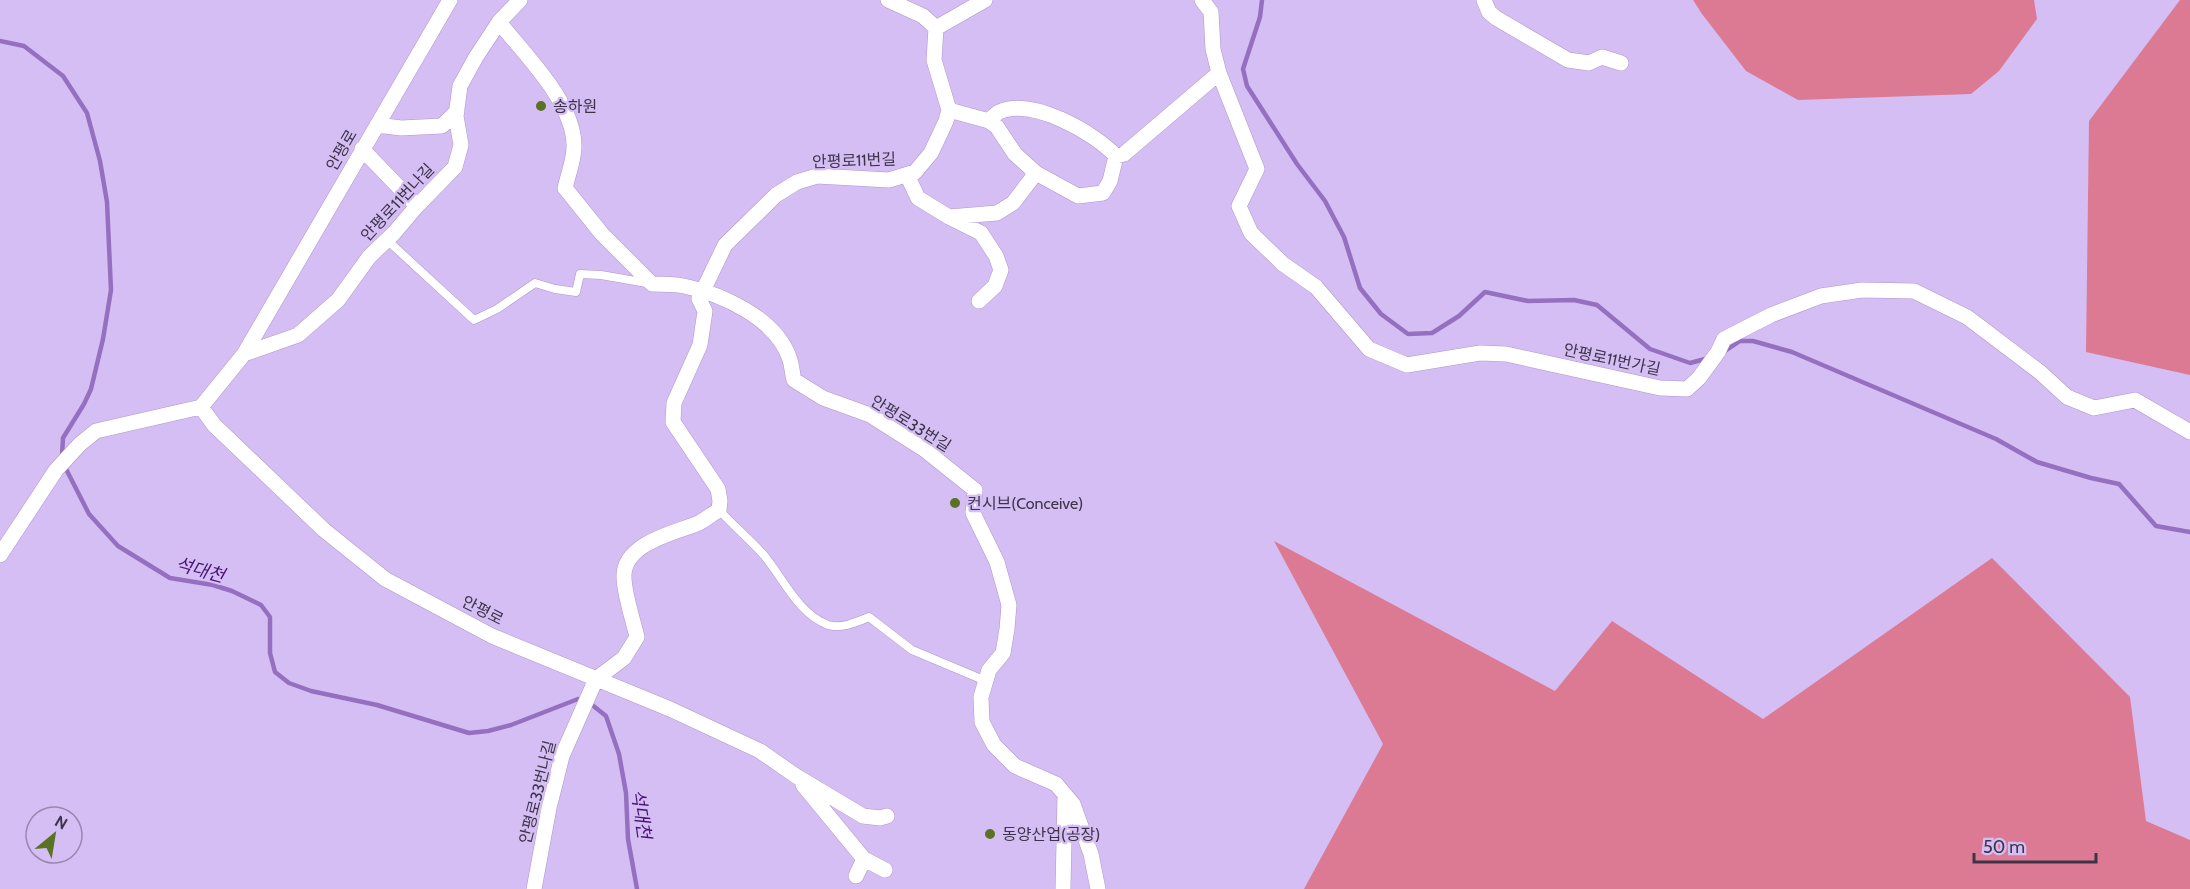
<svg xmlns="http://www.w3.org/2000/svg" width="2190" height="889" viewBox="0 0 2190 889" font-family="Cabin,'Noto Sans KR',sans-serif">
<rect width="100%" height="100%" fill="#d5bef4"/>
<path fill="#dc7a93" d="M1693 0H2034L2037 19 1999 71 1971 94 1798 100 1746 71 1702 14Z
M2180 0H2190V375L2086 352 2089 121Z
M1274 541 1555 691 1612 621 1763 719 1992 558 2130 697 2146 821 2190 840V889H1304L1383 744Z"/>
<g fill="none" stroke-linecap="round" stroke-linejoin="round">
<path stroke="#9570c1" stroke-width="4.5" d="M1262 0 1260 17 1243 69 1247 86 1297 164 1325 201 1344 237 1360 288 1381 314 1408 334 1432 333 1459 316 1485 292 1528 301 1574 300 1597 305 1650 349 1690 363 1709 358
M0 41 24 46 63 76 87 113 100 161 107 202 111 290 103 339 91 389 84 404 63 438 62 456
M1725 351 1740 341H1753L1792 352 1996 439 2037 462 2091 478 2119 484 2156 526 2190 532
M65 467 89 514 118 546 170 578 213 585 232 591 261 605 270 617V653L275 672 289 683 311 691 377 705 469 733 488 731 511 725 578 699 591 704 606 716 619 754 626 793 628 839 637 889"/>
<defs>
<path id="lane" d="M387 240 474 320 497 309 535 283 555 289 576 292 580 274 601 275 647 283
M719 510C733 525 748 538 762 553 783 577 797 613 828 625 841 629 857 622 869 617L912 650 986 681"/>
<path id="street" d="M1202 0 1211 12 1213 49 1219 73 1257 169 1239 206 1251 233 1283 264 1316 287 1369 349 1407 365 1480 353 1506 354 1660 388 1687 389 1699 378 1718 352 1724 339 1771 315 1821 296 1862 290 1914 291 1967 317 2041 373 2067 397 2094 408 2135 400 2190 432
M1484 0 1489 12 1496 18 1568 60 1589 63 1602 57 1621 63
M499 22C525 55 575 103 574 147 574 160 568 175 565 188L602 234 652 284C662 284 674 284 684 286 722 294 775 318 789 357 792 364 792 373 794 380L823 398 870 415 925 450 975 490 973 513 997 562 1009 605 1007 629 1003 653 989 670 981 697 982 722 994 745 1015 766 1056 784 1073 804 1091 854 1098 889
M936 28 985 0
M949 110 989 121C992 118 995 114 999 112 1032 97 1093 132 1116 156L1124 154 1219 73
M989 121 997 127 1015 154 1036 173 1078 196 1103 193 1110 181 1116 156
M377 125 401 128 442 126 457 111
M362 149 417 206
M907 175 918 198 949 217 997 213 1013 203 1036 173
M949 217 981 233 996 256 1001 270 995 286 979 301
M244 354 298 335 338 300 369 257 394 233 417 206 455 167 461 145 456 116 460 86 476 57 499 22 520 0
M201 407 214 425 324 530 385 579 492 636 670 709 760 751 796 776 863 816 880 818 887 816
M0 555 56 470 80 444 96 431 201 407 244 354 450 0
M803 785 864 859 856 876
M864 859 885 870
M534 889 549 808 562 756 596 679 624 658 637 637C633 620 624 593 624 577 623 543 675 533 699 523 706 519 712 514 719 510L720 501 718 489 673 422 674 403 700 345 705 311 699 299 725 245 776 195 797 182 817 176 889 180 915 172 931 153 946 121 949 110 934 60 936 28 923 16 888 0
M1063 889 1065 795"/>
</defs>
<use href="#lane" stroke="#ad97ca" stroke-width="9"/>
<use href="#street" stroke="#ad97ca" stroke-width="16"/>
<use href="#lane" stroke="#fff" stroke-width="8"/>
<use href="#street" stroke="#fff" stroke-width="15"/>
</g>
<g fill="#5a7223" stroke="#d5bef4" stroke-width="2">
<circle cx="541" cy="106" r="6"/>
<circle cx="955" cy="503" r="6"/>
<circle cx="990" cy="834" r="6"/>
</g>
<g text-anchor="middle" stroke-width="4.5" stroke-linejoin="round" paint-order="stroke">
<g font-size="16" fill="#3e344a" stroke="#d5bef4" text-anchor="start">
<text x="553" y="112">송하원</text>
<text x="967" y="509">컨시브(Conceive)</text>
<text x="1002" y="840">동양산업(공장)</text>
</g>
<g font-size="16" fill="#3e344a" stroke="#d5bef4">
<text transform="translate(341 150) rotate(-60)" y="6">안평로</text>
<text transform="translate(854 160) rotate(-2)" y="6">안평로11번길</text>
<text transform="translate(397 202) rotate(-47)" y="6">안평로11번나길</text>
<text transform="translate(1612 359) rotate(12)" y="6">안평로11번가길</text>
<text transform="translate(911 423) rotate(32)" y="6">안평로33번길</text>
<text transform="translate(483 610) rotate(27)" y="6">안평로</text>
<text transform="translate(537 792) rotate(-76)" y="6">안평로33번나길</text>
</g>
<g font-size="18" font-style="italic" fill="#4a1375" stroke="#d5bef4">
<text transform="translate(200 570) rotate(15)" y="6">석대천</text>
<text transform="translate(641 814) rotate(82)" y="6">석대천</text>
</g>
</g>
<g transform="translate(54 835) rotate(30)"><circle r="28" fill="#d5bef4" stroke="#9987b0" stroke-width="1.5"/>
<path d="M0-4.5L10 22L0 15L-10 22Z" fill="#5a7223"/>
<text y="-9" font-size="16" font-weight="bold" text-anchor="middle" fill="#3e344a">N</text>
</g>
<path d="M1974 853v9h122v-9" fill="none" stroke="#3e344a" stroke-width="3"/>
<text x="1983" y="853" font-size="18" fill="#3e344a" stroke="#d5bef4" stroke-width="4.5" paint-order="stroke">50 m</text>
</svg>
